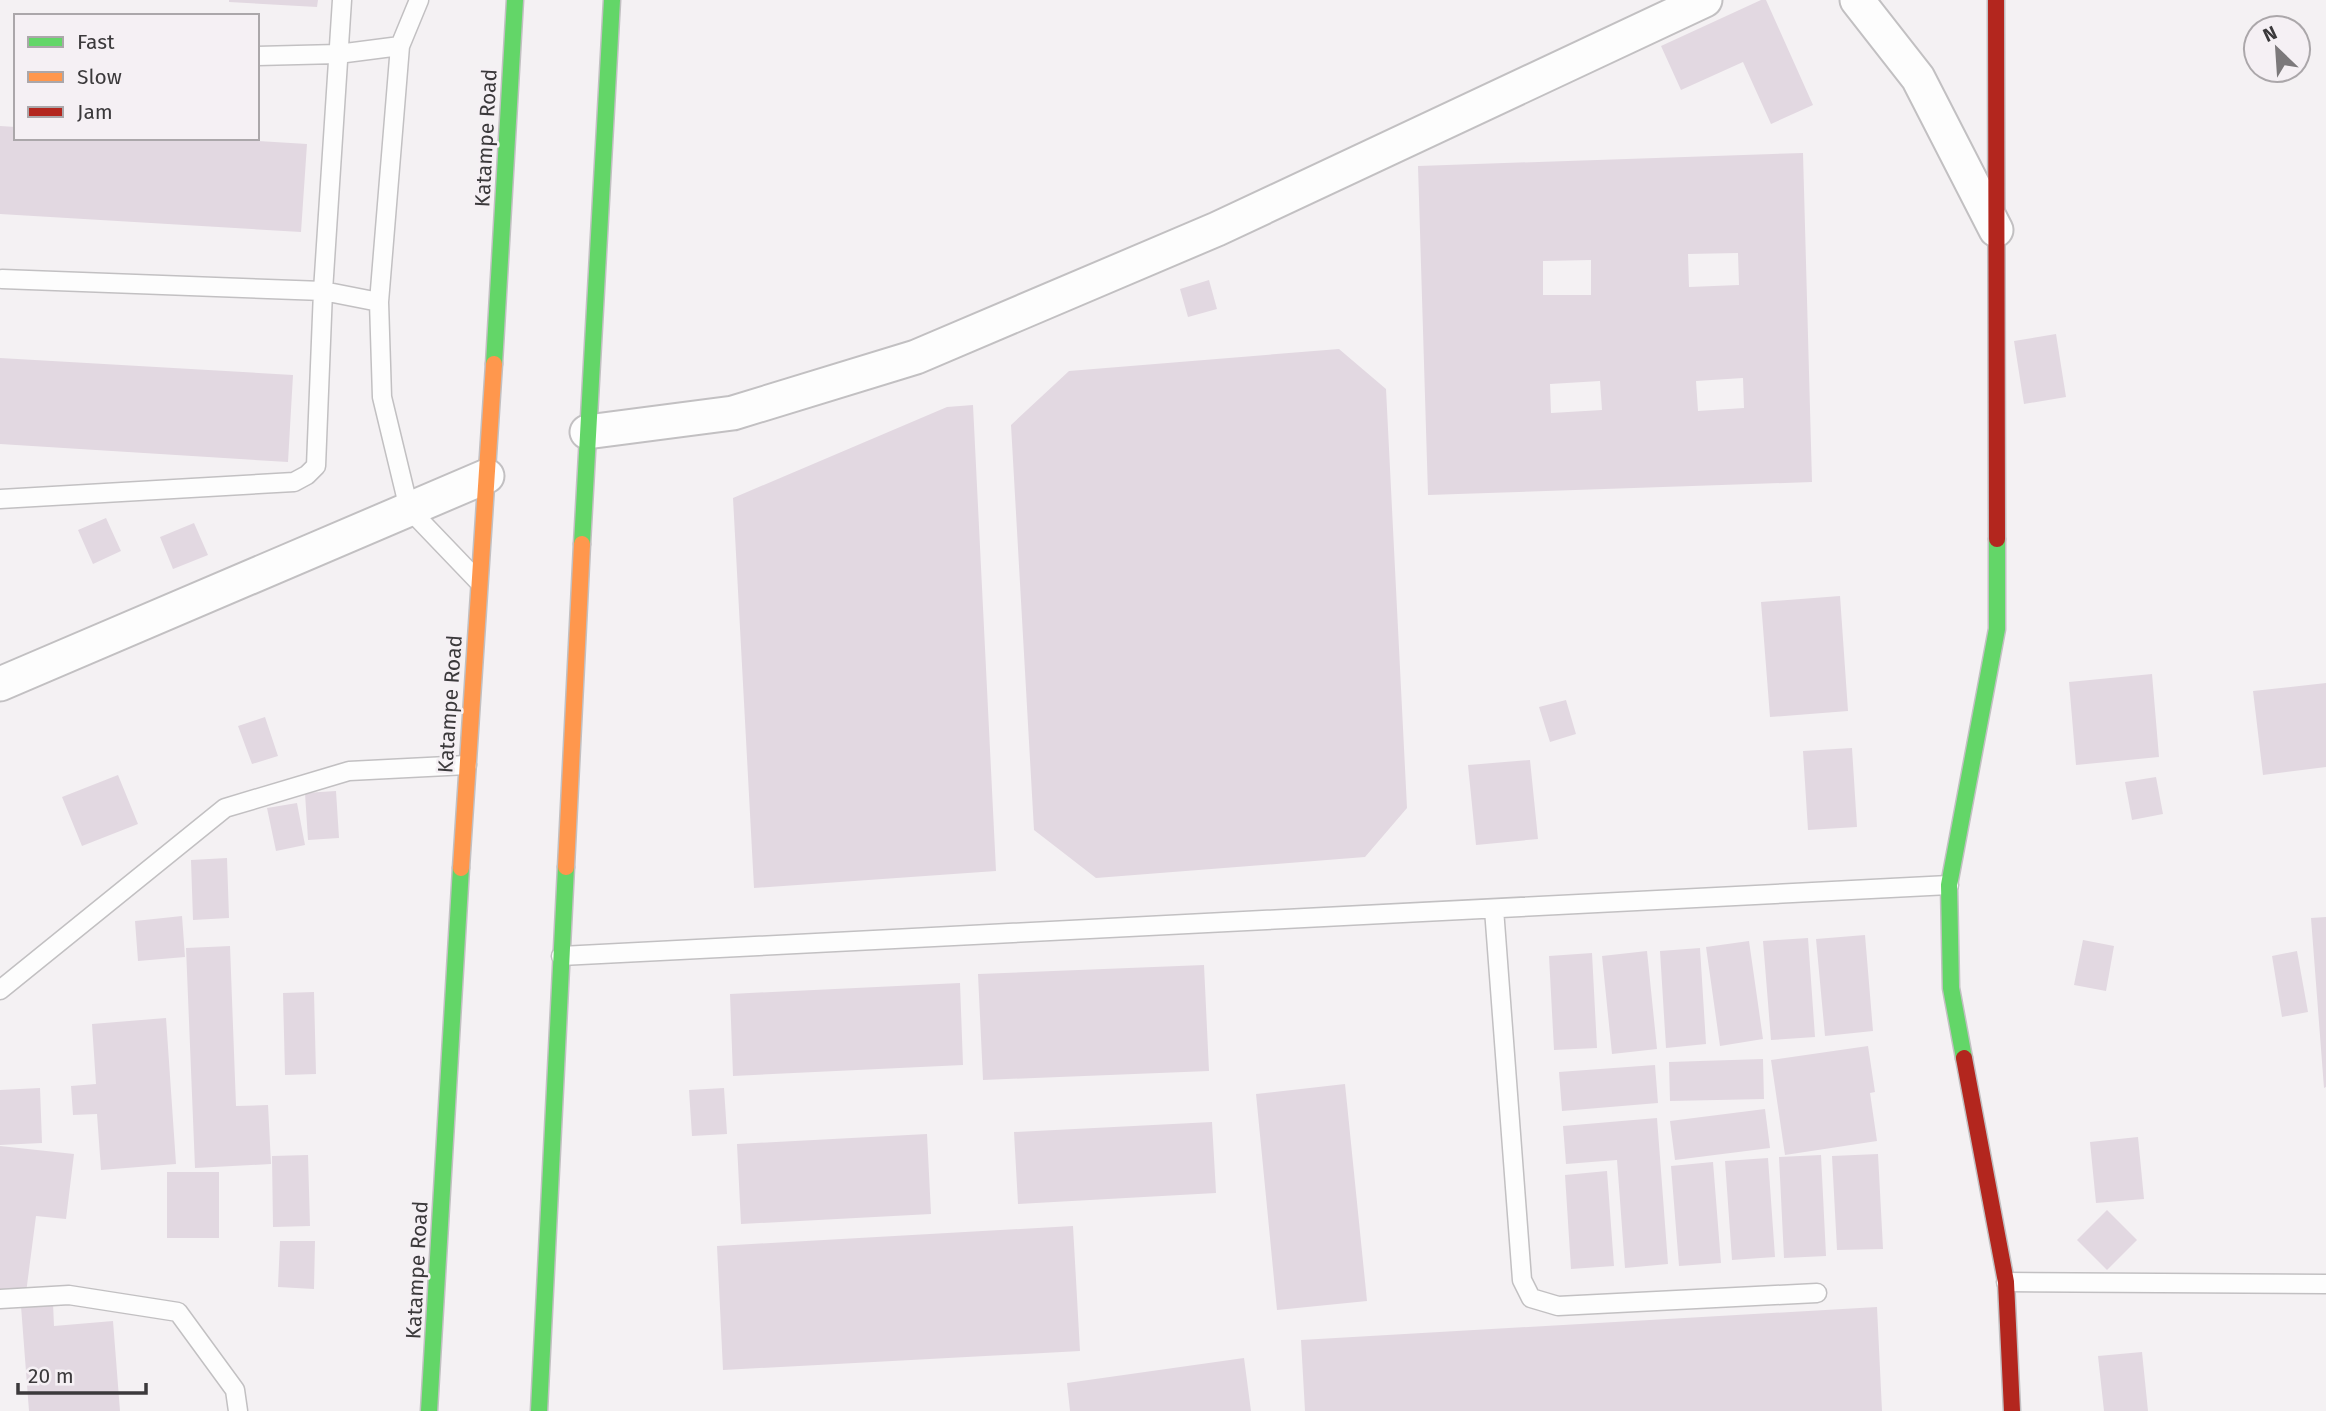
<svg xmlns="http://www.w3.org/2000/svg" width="2326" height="1411" viewBox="0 0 2326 1411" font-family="'Fira Sans',sans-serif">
<rect width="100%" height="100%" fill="#f4f1f3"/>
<path fill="#e2d8e1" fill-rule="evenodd" d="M229 0H318L317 7 229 2Z
M1761 0H1766L1813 105 1771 124 1743 62 1681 90 1661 46Z
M0 126 16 127V138H207L307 144 301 232 0 214Z
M1803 153 1812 482 1428 495 1418 166ZM1738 253 1739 285 1689 287 1688 254ZM1591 260V295H1543V261ZM1743 378 1744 408 1698 411 1696 381ZM1600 381 1602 410 1551 413 1550 384Z
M1209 280 1217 309 1188 317 1180 289Z
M2056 334 2066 397 2024 404 2014 341Z
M1339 349 1386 389 1407 808 1365 857 1096 878 1034 830 1011 425 1069 371Z
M0 358 293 375 288 462 0 444Z
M973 405 996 871 754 888 733 498 947 407Z
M106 518 121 551 93 564 78 530Z
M194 523 208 555 173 569 160 537Z
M1840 596 1848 711 1770 717 1761 602Z
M2152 674 2159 757 2076 765 2069 682Z
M2326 683V767L2263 775 2253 691Z
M1566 700 1576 734 1550 742 1539 707Z
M265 717 278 756 252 764 238 726Z
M1852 748 1857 827 1808 830 1803 751Z
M1530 760 1538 839 1476 845 1468 765Z
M118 775 138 824 82 846 62 797Z
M2156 777 2163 814 2132 820 2125 782Z
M336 791 339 838 308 840 305 793Z
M297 803 305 845 276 851 267 808Z
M227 858 229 918 193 920 191 860Z
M182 916 185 957 138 961 135 921Z
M2326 917V1087L2324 1088 2311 918Z
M1865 935 1873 1031 1825 1036 1816 939Z
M1808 938 1815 1037 1771 1040 1763 941Z
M2083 940 2114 946 2106 991 2074 985Z
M1749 941 1763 1039 1720 1046 1706 947Z
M230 946 236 1106 268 1105 271 1164 195 1168 186 948Z
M1700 948 1706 1044 1666 1048 1660 951Z
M1647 951 1657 1049 1612 1054 1602 956Z
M2297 951 2308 1012 2282 1017 2272 956Z
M1592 953 1597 1048 1554 1050 1549 956Z
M1204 965 1209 1071 983 1080 978 974Z
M960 983 963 1065 733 1076 730 994Z
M314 992 316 1074 285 1075 283 993Z
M166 1018 176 1164 101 1170 97 1114 73 1115 71 1086 96 1084 92 1024Z
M1868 1046 1875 1092 1870 1093 1877 1141 1785 1155 1771 1060Z
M1763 1059 1764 1099 1670 1101 1669 1062Z
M1655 1065 1658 1103 1562 1111 1559 1072Z
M1345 1084 1367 1301 1277 1310 1256 1094Z
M40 1088 42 1143 0 1145V1090Z
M724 1088 727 1134 692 1136 689 1090Z
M1765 1109 1770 1148 1675 1160 1670 1121Z
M1657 1118 1668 1264 1625 1268 1617 1160 1566 1164 1563 1126Z
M1212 1122 1216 1193 1018 1204 1014 1132Z
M927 1134 931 1214 741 1224 737 1144Z
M2138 1137 2144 1199 2096 1203 2090 1142Z
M0 1146 74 1154 66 1219 36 1216 26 1293 0 1290Z
M1878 1154 1883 1249 1837 1250 1832 1156Z
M308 1155 310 1226 273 1227 272 1156Z
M1821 1155 1826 1256 1784 1258 1779 1157Z
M1768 1158 1775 1257 1732 1260 1725 1161Z
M1713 1162 1721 1263 1679 1266 1671 1166Z
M1607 1171 1614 1266 1571 1269 1565 1175Z
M167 1172H219V1238H167Z
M2107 1210 2137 1240 2107 1270 2077 1240Z
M1073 1226 1080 1351 723 1370 717 1246Z
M280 1241H315L314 1289 278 1287Z
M53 1303 54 1326 113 1321 120 1411H29L21 1306Z
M1877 1307 1882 1411H1305L1301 1340Z
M2142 1352 2148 1411H2104L2098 1356Z
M1244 1358 1251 1411H1070L1067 1383Z"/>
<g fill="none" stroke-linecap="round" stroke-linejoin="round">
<defs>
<path id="lane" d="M419 0 400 46 379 302 382 397 409 509 478 581
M257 56 338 54 400 46
M2 279 323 291 379 302
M0 499 294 482 307 475 316 466 323 291 342 0
M1494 909 1522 1280 1531 1298 1558 1306 1817 1293
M561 956 1949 885
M0 990 225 808 349 771 467 765
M2006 1282 2326 1284
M0 1299 69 1295 178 1312 235 1390 238 1411"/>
<path id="street" d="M1857 0 1918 78 1996 230
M587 432 733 413 916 357 1217 229 1705 0
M0 684 487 476"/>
<path id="fast" d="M494 364 515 0
M582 544 612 0
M1964 1058 1951 988 1949 885 1997 629V539
M429 1411 461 868
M539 1411 566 867"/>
<path id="slow" d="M566 867 582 544
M461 868 494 364"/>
<path id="jam" d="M1996 0 1997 539
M1964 1058 2006 1282 2012 1411"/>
</defs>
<use href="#lane" stroke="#c2c0c2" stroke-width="21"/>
<use href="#street" stroke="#c2c0c2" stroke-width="37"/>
<use href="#fast" stroke="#c2c0c2" stroke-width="19"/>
<use href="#slow" stroke="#c2c0c2" stroke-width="19"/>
<use href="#jam" stroke="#c2c0c2" stroke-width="19"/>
<use href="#lane" stroke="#fdfdfd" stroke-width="18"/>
<use href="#street" stroke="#fdfdfd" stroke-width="33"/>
<use href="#fast" stroke="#63d668" stroke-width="16"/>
<use href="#slow" stroke="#ff974d" stroke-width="16"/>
<use href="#jam" stroke="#b3261e" stroke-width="16"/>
</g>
<g text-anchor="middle" stroke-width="5" stroke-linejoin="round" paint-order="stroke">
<g font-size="21" fill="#3b393b" stroke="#f5f0f4">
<text transform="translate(486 138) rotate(-87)" y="7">Katampe Road</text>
<text transform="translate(450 704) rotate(-86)" y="7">Katampe Road</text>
<text transform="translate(417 1270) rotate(-87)" y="7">Katampe Road</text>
</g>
</g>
<rect x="14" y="14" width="245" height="126" fill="#f5f0f4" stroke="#aba7aa" stroke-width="2"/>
<rect x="28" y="37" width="35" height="10" fill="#63d668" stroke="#aba7aa" stroke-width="2"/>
<text x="77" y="49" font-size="21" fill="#3b393b">Fast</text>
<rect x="28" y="72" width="35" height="10" fill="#ff974d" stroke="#aba7aa" stroke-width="2"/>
<text x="77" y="84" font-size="21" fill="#3b393b">Slow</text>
<rect x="28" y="107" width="35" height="10" fill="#b3261e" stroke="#aba7aa" stroke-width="2"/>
<text x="77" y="119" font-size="21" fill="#3b393b">Jam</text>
<g transform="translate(2277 49) rotate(335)"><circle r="33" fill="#f5f0f4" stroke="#aba7aa" stroke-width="2"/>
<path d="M0-5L12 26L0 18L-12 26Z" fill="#7c797b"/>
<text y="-10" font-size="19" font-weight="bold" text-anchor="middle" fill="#3b393b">N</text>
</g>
<path d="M18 1383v10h128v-10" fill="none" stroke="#3b393b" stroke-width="3.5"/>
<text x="28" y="1383" font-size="21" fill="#3b393b" stroke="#f5f0f4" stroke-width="5" paint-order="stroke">20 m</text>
</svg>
